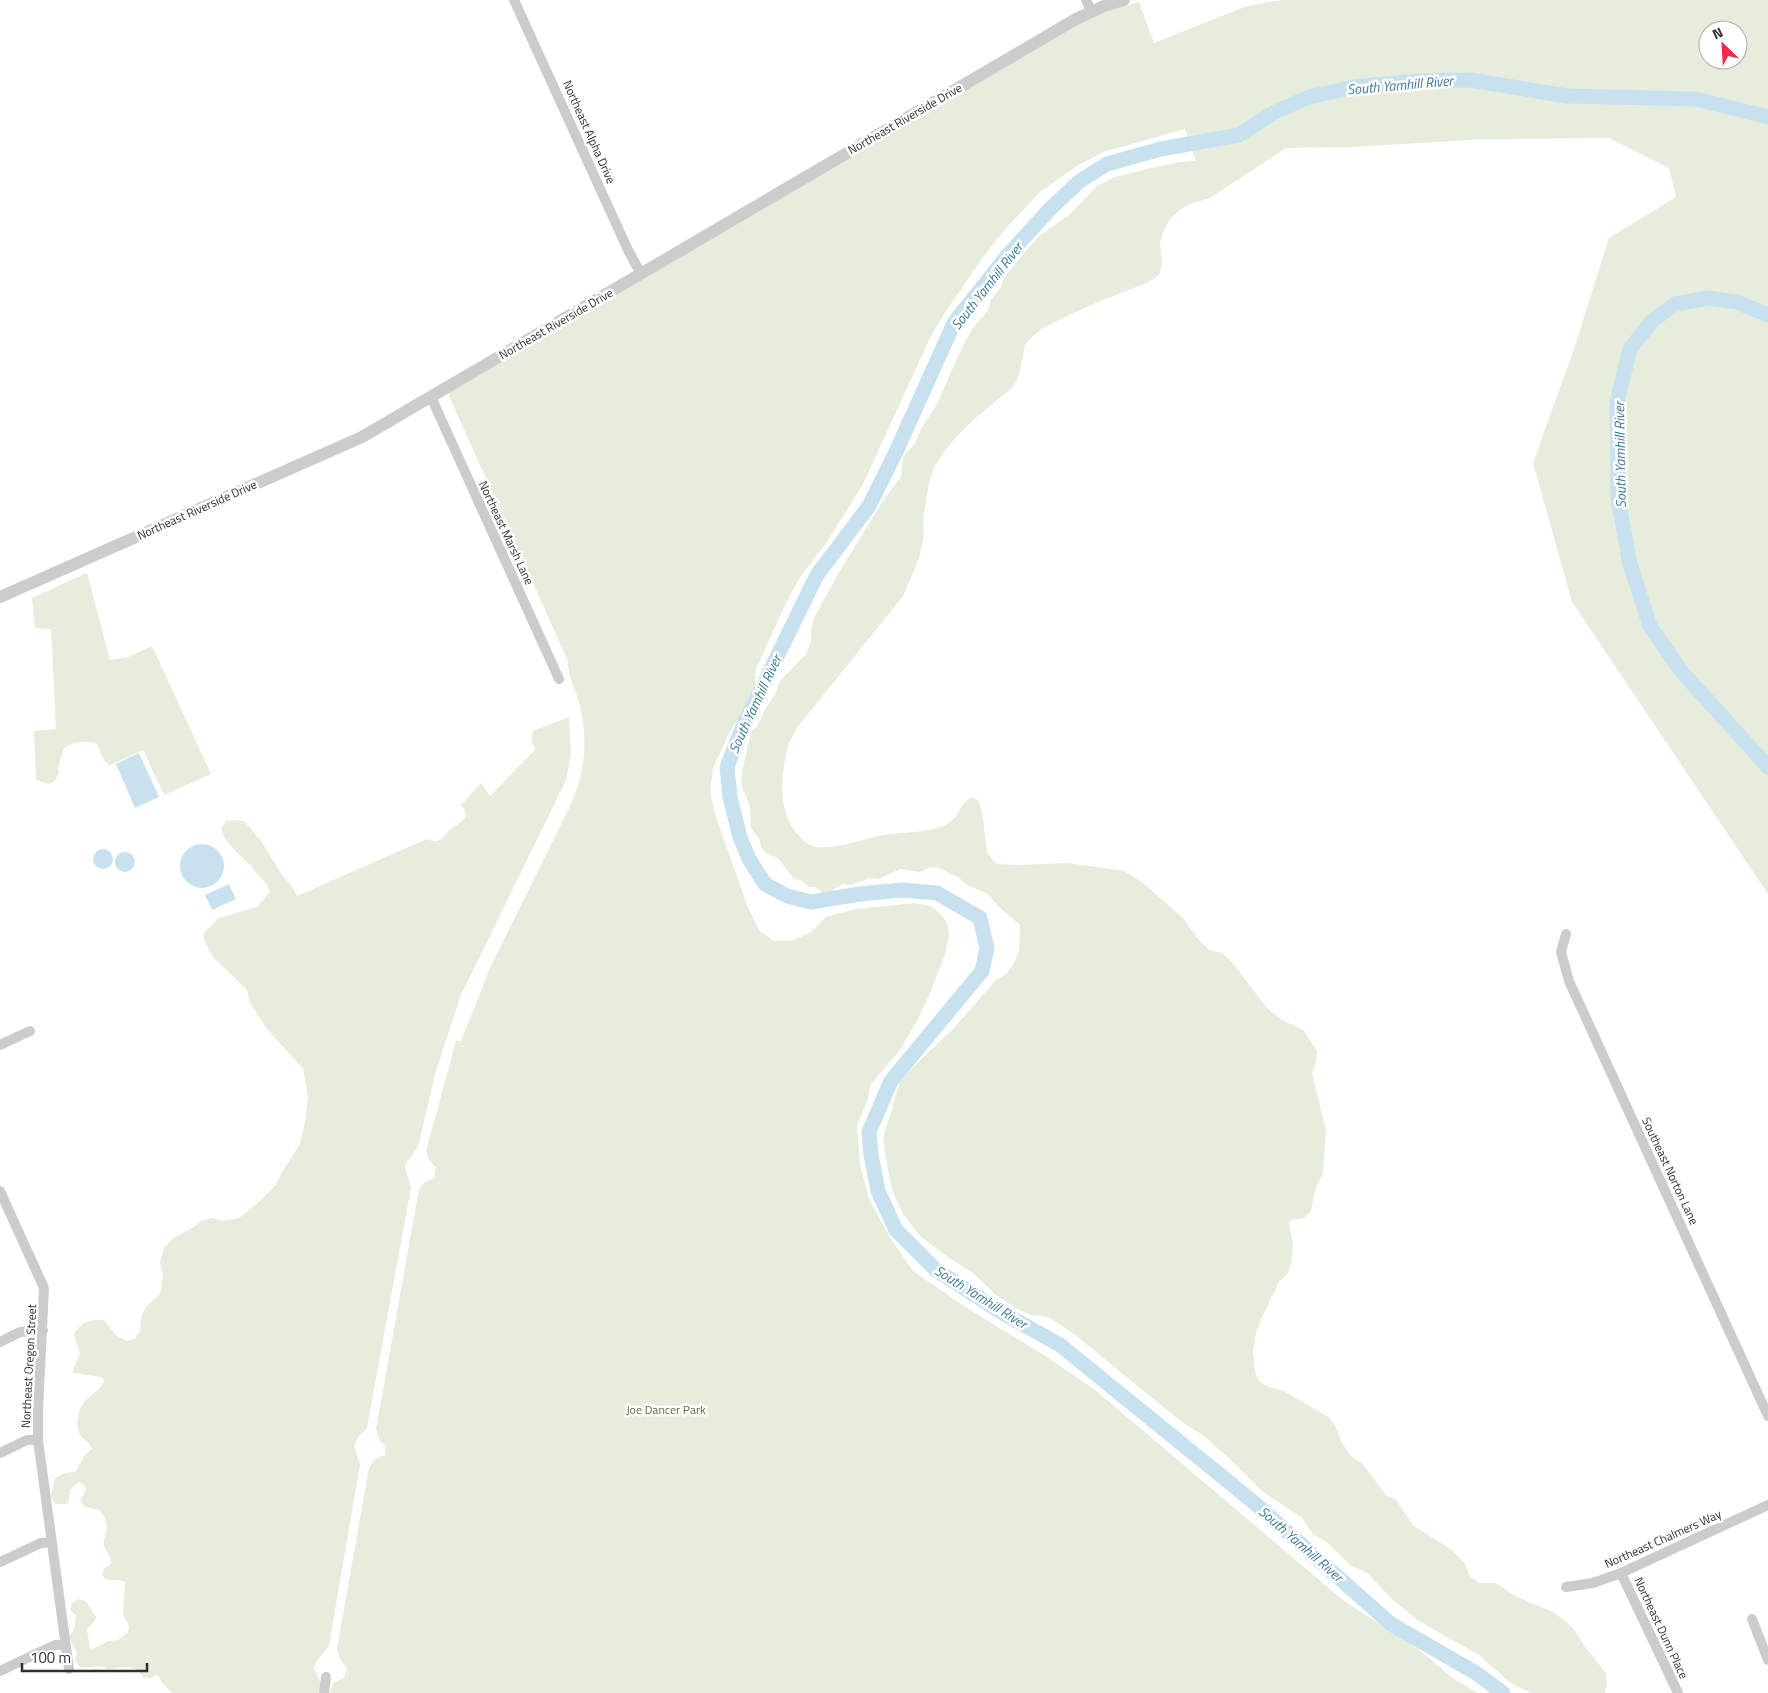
<svg xmlns="http://www.w3.org/2000/svg" width="1768" height="1693" viewBox="0 0 1768 1693" font-family="'Titillium Web',sans-serif">
<rect width="100%" height="100%" fill="#fff"/>
<path fill="#e6eddc" fill-rule="evenodd" d="M1282 0H1768V894L1572 602 1533 463 1574 349 1609 238 1676 197 1669 168 1609 138 1488 139 1351 147 1286 148 1210 198 1190 204 1181 209 1170 219 1164 230 1160 242 1162 264 1159 275 1149 282 1098 302 1065 317 1041 329 1031 338 1025 345 1019 375 1014 386 972 421 956 437 943 453 935 466 929 482 923 521 924 535 919 559 903 596 796 729C793 736 788 743 787 750 780 779 778 815 800 837 804 841 810 846 816 847 834 850 863 839 883 835 903 832 924 833 943 826 961 819 957 805 972 797L978 800 982 811 987 852 996 864 1018 865 1068 863 1124 871 1142 882 1183 918 1198 939 1209 950 1222 953 1231 961 1267 1008 1282 1020 1303 1030 1317 1051 1316 1062 1312 1073 1326 1130 1323 1173 1316 1187 1311 1211 1304 1218 1291 1220 1289 1224 1293 1244 1292 1260 1288 1273 1279 1282 1263 1315 1256 1333 1253 1350 1255 1372 1259 1381 1268 1387 1282 1390 1330 1418 1336 1428 1343 1445 1353 1458 1362 1463 1386 1495 1396 1500 1414 1526 1452 1550 1464 1562 1470 1576 1479 1583H1496L1513 1595 1555 1613 1574 1629 1585 1647 1606 1673 1607 1681 1605 1693H1532L1516 1686 1506 1679 1479 1655 1417 1620 1393 1600 1367 1573 1350 1565 1329 1544 1313 1534 1302 1518 1262 1491 1233 1462 1203 1435 1183 1423 1074 1334 1048 1317 1031 1315 1019 1310 997 1296 973 1273 949 1258 920 1236 903 1214 893 1193 887 1165 883 1139 900 1081 911 1069 953 1029 996 980 1006 974 1013 965 1019 951 1020 925 998 906 988 894 967 885 958 877 936 867 928 868 920 872 900 869 879 879 869 878 851 885 842 884 829 893H823L815 887H809L801 880 794 879 778 858 764 852 761 847 760 840 751 828 750 807 741 784 742 772 751 732 757 726 765 709 774 696 780 681 806 654 811 642V629L814 618 838 574 884 499 901 477 903 457 915 443 921 429 937 404 963 345 972 329 989 309 990 301 1001 287 1003 278 1039 236 1069 215 1097 186 1115 177 1156 167 1180 162 1196 161 1185 129 1103 152 1077 166 1041 191 1008 226 983 257 944 314 929 340 863 484 827 542 800 577 785 605 756 669 754 693 729 734 713 768 710 792 715 814 747 905 759 930 774 941H792L811 932 826 917 855 909 916 903 933 907 944 918 948 926 949 935 945 955 931 991 916 1023 900 1050 871 1084 867 1102 857 1125 860 1166 870 1201 891 1239 913 1271 970 1310 1044 1355 1094 1389 1344 1601 1417 1648 1454 1679 1478 1693H329L334 1682 344 1678 347 1668 340 1659 337 1648 369 1468 375 1459 385 1455 386 1446 380 1441 376 1429 419 1189 425 1182 434 1178 436 1167 429 1160 426 1151 456 1041H461L490 968 572 802C585 771 588 739 580 706 576 690 568 678 568 661L449 396V393L1071 28 1104 12 1139 2 1154 43 1247 6ZM1708 30H1738V60H1708Z
M87 573 110 660 128 657 152 646 211 774 164 795 143 750 109 766 106 762H105L97 744C85 740 75 741 64 748L58 767 59 772 55 781 49 784 36 780 34 731 56 729 51 629 35 628 32 598Z
M569 717 571 753 566 780 461 995 435 1074 418 1147 407 1162 405 1167 411 1188 367 1428 358 1437 354 1446 360 1465 329 1645 327 1649 316 1662 314 1668 321 1683 320 1693H172L163 1684 159 1677 156 1675 151 1678 143 1677 138 1670 130 1667 108 1669 98 1666 88 1668 80 1667 75 1660 77 1653 69 1637 74 1629 76 1616 70 1609 72 1603 78 1599 86 1601 96 1617 94 1622 87 1629 90 1649 98 1647 108 1641 118 1640 128 1632 129 1626 123 1614 125 1582 119 1580H106L102 1575 104 1569 111 1564C111 1554 106 1553 104 1545 103 1540 105 1537 106 1533 109 1524 104 1517 100 1510L85 1507 80 1501 86 1490 84 1485 79 1482 70 1490 69 1501 66 1504H55L51 1496 55 1478 63 1474 76 1471 84 1456 92 1449C88 1439 84 1442 80 1434 77 1430 77 1423 78 1418 81 1395 99 1396 104 1380L101 1377 74 1373 73 1370 80 1354 74 1334C81 1322 91 1319 104 1320L116 1335 126 1341 135 1339 140 1331 141 1318 146 1307 160 1294 163 1275 160 1262 164 1248 173 1238 194 1227 201 1221 212 1218 222 1221 239 1218 257 1204 276 1185 282 1172 300 1144 305 1121 308 1097 303 1069 267 1029 249 1001 247 990 213 957 205 942 203 934 219 918 257 907 270 892C267 881 256 876 252 866 245 861 219 837 222 828 222 827 226 821 227 821L237 820 244 821 261 841 282 875 291 885 297 896 427 839C441 845 441 838 450 830 456 825 461 823 466 817L465 811 461 805 481 783 490 796 535 750 531 739 533 731Z"/>
<path fill="#c7e2ee" d="M139 753 159 797 135 808 116 764Z
M180 866a22 22 0 1 1 44 0a22 22 0 1 1-44 0Z
M93 859a10 10 0 1 1 20 0a10 10 0 1 1-20 0Z
M115 862a10 10 0 1 1 20 0a10 10 0 1 1-20 0Z
M229 884 236 899 212 910 205 895Z"/>
<g fill="none" stroke-linecap="round" stroke-linejoin="round">
<path stroke="#c7e2ee" stroke-width="15" d="M1768 315 1737 302 1708 298 1675 304 1652 321 1630 349 1617 402 1618 498 1630 564 1650 626 1681 671 1768 767
M1503 1693 1476 1673 1391 1624 1251 1500 1060 1345 1001 1312 936 1270 896 1230 878 1191 871 1155 869 1132 891 1081 982 971 987 948 980 918 937 893 902 890 860 894 811 902 787 896 765 884 749 859 740 837 730 797 727 767 744 724 817 575 869 506 895 454 954 323 1008 255 1051 208 1080 181 1107 164 1161 149 1239 135 1273 113 1309 97 1354 87 1416 81 1471 80 1567 96 1696 99 1768 117"/>
<path stroke="#ccc" stroke-width="10" d="M514 0 628 250 641 274
M1086 0 1091 11
M431 397 559 679
M1566 934 1561 952 1569 981 1768 1416
M0 1045 30 1031
M0 1191 44 1288 38 1409V1440L69 1669
M0 1342 20 1332 43 1330
M0 1453 27 1440H38
M0 1562 41 1543 52 1542
M1621 1573 1678 1693
M1566 1587 1593 1583 1621 1573 1768 1505
M1752 1619 1768 1660
M0 1671 55 1645H66
M324 1693 326 1677"/>
<path stroke="#ccc" stroke-width="12" d="M0 597 362 437 1076 19 1104 6 1124 0"/>
</g>
<g text-anchor="middle" stroke-width="5" stroke-linejoin="round" paint-order="stroke">
<g font-size="12" fill="#2f2f2f" stroke="#fff">
<text transform="translate(905 119) rotate(-30)" y="4">Northeast Riverside Drive</text>
<text transform="translate(589 132) rotate(66)" y="4">Northeast Alpha Drive</text>
<text transform="translate(556 324) rotate(-30)" y="4">Northeast Riverside Drive</text>
<text transform="translate(197 510) rotate(-24)" y="4">Northeast Riverside Drive</text>
<text transform="translate(506 533) rotate(65)" y="4">Northeast Marsh Lane</text>
<text transform="translate(1670 1171) rotate(65)" y="4">Southeast Norton Lane</text>
<text transform="translate(29 1366) rotate(-87)" y="4">Northeast Oregon Street</text>
<text transform="translate(1663 1539) rotate(-24)" y="4">Northeast Chalmers Way</text>
<text transform="translate(1661 1628) rotate(65)" y="4">Northeast Dunn Place</text>
</g>
<g font-size="12" fill="#566d39" stroke="#fff">
<text x="666" y="1414">Joe Dancer Park</text>
</g>
<g font-size="14" font-style="italic" fill="#387a96" stroke="#fff">
<text transform="translate(1400 85) rotate(-5)" y="5">South Yamhill River</text>
<text transform="translate(987 286) rotate(-52)" y="5">South Yamhill River</text>
<text transform="translate(1620 455) rotate(-91)" y="5">South Yamhill River</text>
<text transform="translate(755 704) rotate(-65)" y="5">South Yamhill River</text>
<text transform="translate(981 1297) rotate(32)" y="5">South Yamhill River</text>
<text transform="translate(1301 1544) rotate(41)" y="5">South Yamhill River</text>
</g>
</g>
<g transform="translate(1723 45) rotate(335)"><circle r="24" fill="#ffffff" stroke="#acacac"/>
<path d="M0-4L9 19L0 12L-9 19Z" fill="#ef2848"/>
<text y="-8" font-size="14" font-weight="bold" text-anchor="middle" fill="#2f2f2f">N</text>
</g>
<path d="M22 1663v8h125v-8" fill="none" stroke="#2f2f2f" stroke-width="2.5"/>
<text x="30" y="1663" font-size="15" fill="#2f2f2f" stroke="#ffffff" stroke-width="4" paint-order="stroke">100 m</text>
</svg>
